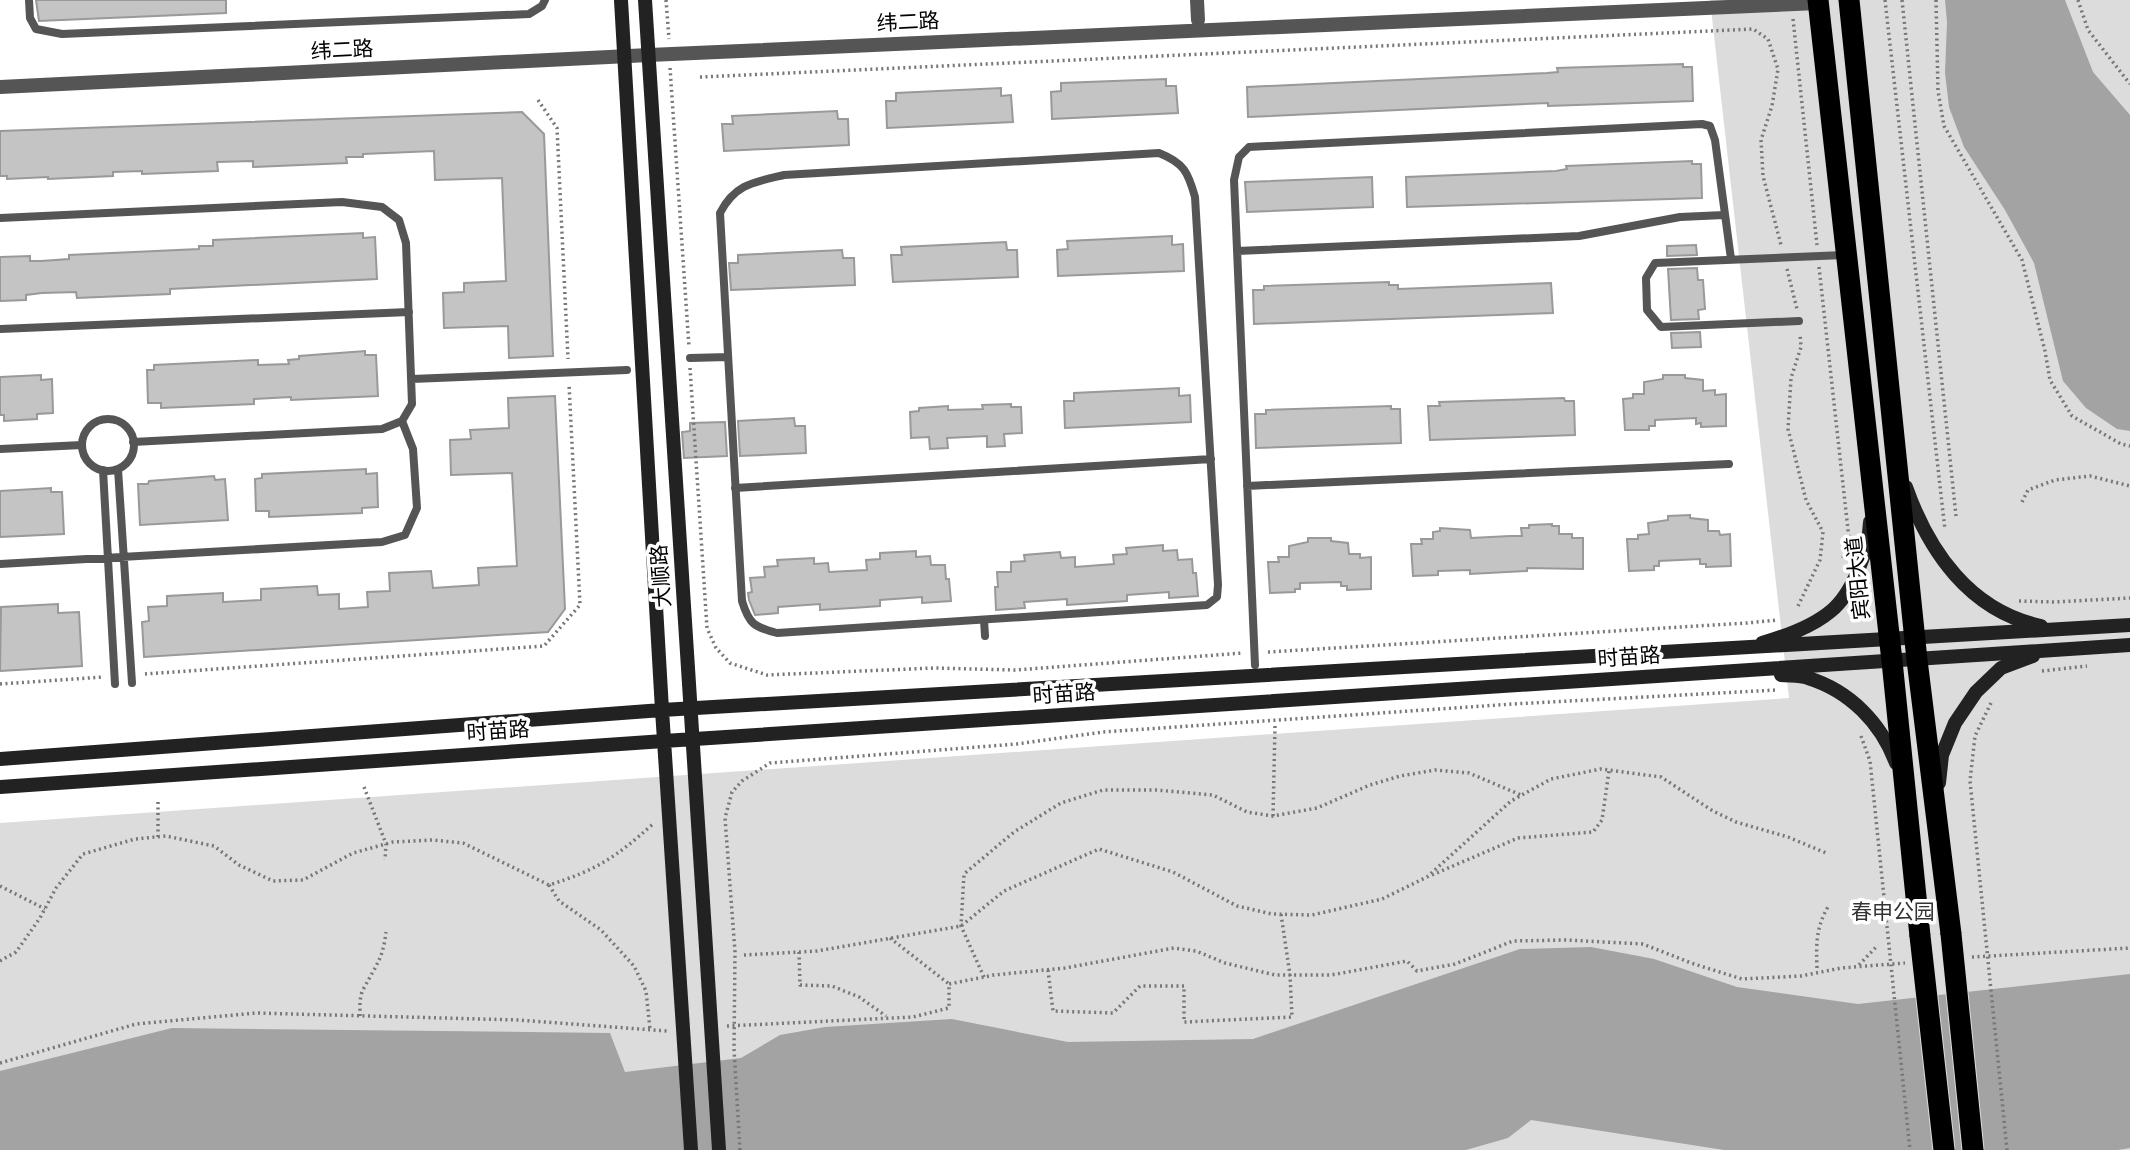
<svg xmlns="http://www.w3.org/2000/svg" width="2130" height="1150" viewBox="0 0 2130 1150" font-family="Commissioner,'Noto Sans SC',sans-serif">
<rect width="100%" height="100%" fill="#fff"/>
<path fill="#dcdcdc" d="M1710 0H2130V1150H0V823L1789 698Z"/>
<path fill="#a3a3a3" d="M1945 0H2065L2093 72 2130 115V431L2117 429 2086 408 2063 381 2034 263 2005 210 1964 147 1949 107 1945 73 1947 22Z
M1591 947 1654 959 1737 987 1858 1004 2130 974V1148L2118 1150H1724L1531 1120 1508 1138 1466 1150H0V1071L172 1028 610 1033 625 1072 741 1058 780 1035 825 1027 952 1019 1068 1042 1253 1039 1520 949Z"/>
<path fill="#c4c4c4" stroke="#999" stroke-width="2" d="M36 0H226V13L39 21Z
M1683 64V67H1692L1693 101 1548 106V103L1248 117 1247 87 1547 73 1558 72 1557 68Z
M1166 79V86H1176L1178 113 1052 119 1051 92 1061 91V83Z
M1001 88V96L1011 95 1013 122 887 128 886 101H896V93Z
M837 111 838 119H848L849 145 724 151 722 124H733L732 116Z
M522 112 544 134 553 356 509 358 508 326 444 328 443 293 464 292V283L506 281 502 178 435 180 434 151 363 154V157H346L347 163 253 167V161L217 162 218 171 142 174V171L113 172V176L48 179V177L7 179V176H0V131Z
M1692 161V164H1701L1702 198 1407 207 1406 177 1556 171 1567 169 1566 166Z
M1372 177 1373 207 1247 212 1245 182Z
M363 233V238L375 237 377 279 170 289V294L77 298 76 292 42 293 26 295V300L0 301V257L30 256V261H41L69 259V255L199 249V246H213V240Z
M1172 236V245L1183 244 1184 271 1058 276 1057 250 1068 249 1067 241Z
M1006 242 1007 250H1017L1018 277 893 282 891 255H902L901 247Z
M1696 245 1697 255 1667 256V246Z
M842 250 843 258H854L855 285 731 290 729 263H738V255Z
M1697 268 1698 280H1703L1705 309 1698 310 1699 319 1671 320 1668 269Z
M1389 282V285H1398V289L1551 283 1553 313 1254 324 1253 290H1264V286Z
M1700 332 1701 347 1672 348 1671 333Z
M365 351V355H376L378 396 291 400V397L254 399V404L161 408V403H148L147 370H154V365L258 360V365L289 364 288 360 299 359V356Z
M41 375V380L52 379 53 413 37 414V419L4 421V415H0V377Z
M1663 375H1685V378L1703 380V391L1715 390V395L1726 394V426L1701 427V423L1696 424V418L1655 420V426H1649V430H1625L1623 399 1633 398V394H1644V382L1663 379Z
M1179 388V396L1190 395 1191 422 1065 428 1064 401H1074V393Z
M555 396 565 609 548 632 144 657 142 622 149 621 148 607 167 606V596L223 593V602L261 600V589L317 586 318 595 339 594V609L368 607 367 592 390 591 389 573 431 571 433 588 479 585 478 568 517 566 512 473 451 475 450 440 471 439 470 430 509 428 508 398Z
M1564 398 1565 401H1574L1575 435 1430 440 1428 406H1440L1439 402Z
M1011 404V407H1021L1022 433 1004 434 1005 446 987 447V436L947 438 948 448 930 449 929 437 911 438 910 412 919 411V408L948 406V410L983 409 982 405Z
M1391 406V409H1400L1401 443 1256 448 1255 414H1266V410Z
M794 418 795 426H805L806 453 740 456 738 421Z
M725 422 727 456 684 458 682 432 690 431V423Z
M366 469V474L377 473 378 507 362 508V513L269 517V511H256L255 479 262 478V474Z
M214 476 215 480 225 479 228 520 140 525 138 484H148L149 481Z
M51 488V492H62L64 534 0 537V491Z
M1690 515V518L1708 520V531H1719L1720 535 1730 534 1731 566 1706 567V564H1700V559L1659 561V566H1654V570L1629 571 1627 539H1638V535L1649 534 1648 523 1668 520V516Z
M1552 524V526H1559V534H1572V538H1583V569L1527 568V571L1470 574V570L1438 571V575L1413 576 1411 544H1422L1421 539H1433V532L1440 531V528L1470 530 1471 538 1510 536H1522L1521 528H1529V525Z
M1308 538H1331V541L1348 543 1349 554H1360V558L1371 557V589L1347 590V586H1341V582L1300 583V589H1295V592L1270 593 1268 562H1279L1278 557H1289V546L1308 542Z
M1163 545V551L1177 550 1178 560 1192 559 1193 573H1196L1198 596 1169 598V592L1127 595V601L1067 605V599L1024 602 1025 608 996 610 995 587H998L997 572H1011V562L1025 561 1024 555 1060 552 1061 558 1075 557V567L1114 564 1113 555 1127 554 1126 548Z
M916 551V557L930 556 931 565H945L946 579H949L951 601 922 603V597L880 600V606L852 608 820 610V604L778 607V613L755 615 749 600 748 593 752 592 750 578 765 577 764 567 778 566 777 560 814 558V564L828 563 829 572 867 570 866 560 880 559V553Z
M58 604V613L79 612 82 666 0 671 1 607Z"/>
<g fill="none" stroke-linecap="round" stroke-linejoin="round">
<defs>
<path id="highway" d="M1818 0 1892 661 1920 936
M1849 0 1917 660 1951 934"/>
</defs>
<use href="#highway" stroke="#dbdbdb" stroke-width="23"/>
<path stroke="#777" stroke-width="3.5" stroke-dasharray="2 3.5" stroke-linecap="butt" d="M666 0 669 39
M1885 0 1945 530
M1902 0 1956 516
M1936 0 1938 91 1944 126 2022 260 2045 351 2050 380 2072 416 2121 444 2130 446
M2078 0 2088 30 2130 84
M1793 19 1817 245
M670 68 689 347
M700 77 1753 29 1768 39 1778 69 1772 106 1761 140 1763 176 1781 245
M538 100 557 128 568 359
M1819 267 1849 539 1842 561
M1787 269 1797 309
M690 368 707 628 716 648 730 663 767 675 934 668 1015 670 1243 653
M2022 502 2028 490 2055 480 2090 476 2130 486
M2019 601 2054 602 2130 598
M1798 606 1820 560 1823 532 1806 500 1788 429 1791 378 1801 347 1800 334
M1268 652 1747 623 1777 620
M2042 671 2087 666
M145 674 544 646 580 605 569 384
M0 684 103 677
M1991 703 1975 736 1970 781 2007 1150
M1861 736 1870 761 1910 1150
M364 787 386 844 385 860
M158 802V837
M1273 816 1275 726
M1432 875 1518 838 1593 832 1602 820 1609 771
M549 885 559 901 601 930 634 966 646 991 650 1029
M0 886 45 909
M890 938 949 984
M799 952 800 985 832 986 859 997 886 1016
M744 955 817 951 961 926 1004 891 1099 849 1173 872 1237 906 1272 914 1312 915 1382 899 1427 877 1511 801 1551 779 1601 769 1661 777 1713 811 1736 822 1788 837 1826 853
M1972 957 2130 948
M0 961 16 952 40 918 56 888 83 854 135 839 166 836 214 846 239 865 273 881 303 880 353 853 393 842 432 840 463 843 549 885C597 870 616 857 653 824
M1859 965 1878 945
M1817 968C1816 945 1816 927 1828 907
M1048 970 1053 1011 1113 1013 1140 986H1184V1022L1292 1017 1290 975 1281 914
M984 977 961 926 964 874 1014 832 1061 803 1103 790H1156L1213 795 1247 812 1273 816 1317 808 1370 785 1400 776 1435 770 1469 773 1521 795
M360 1016C360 1007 359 996 364 988 376 965 383 959 386 932
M727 1026 913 1017 949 1008V984L994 975 1065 968 1174 948 1196 951 1225 963 1275 975H1331L1407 961 1417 971 1455 964 1513 941 1566 940 1643 944 1691 963 1742 979 1801 976 1841 968 1905 963
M0 1063 136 1024 256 1013 518 1020 667 1031
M740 1150 734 1049 735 952 725 818 732 792 742 781 770 763 1017 744 1103 732 1513 704 1776 690"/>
<path stroke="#555" stroke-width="8" d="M29 0 30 18 36 29 62 34 529 14 542 6 545 0
M1159 153C1184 163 1188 172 1195 197L1218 585 1217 597 1207 605 777 633C754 627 749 624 742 601L720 213C735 184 754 182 784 175Z
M0 218 342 202 382 207 399 220 406 243 412 404 402 421 382 429 133 442
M1237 251 1579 236 1680 217 1724 215
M1799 321 1661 327 1647 310 1646 278 1655 263 1844 255
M0 329 409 312
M690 358 728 357
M412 379 627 370
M82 445a26 26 0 1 1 52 0a26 26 0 1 1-52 0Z
M0 449 82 445
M118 469 132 683
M103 470 115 684
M1247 486 1729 464
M735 488 1211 459
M0 564 382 542 405 535 417 508 413 449 402 421
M984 620 985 636
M1255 665 1234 180 1239 157 1249 147 1702 124 1710 126 1715 140 1731 259"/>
<path stroke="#555" stroke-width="14" d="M1197 0 1198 20
M0 87 649 55 1818 3"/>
<path stroke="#222" stroke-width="14" d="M621 0 662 710 691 1150
M645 0 719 1150
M1906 487C1929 552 1970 611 2041 626
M1762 643C1786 636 1812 627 1831 611 1853 593 1869 549 1870 522
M1781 675C1790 676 1800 675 1808 678 1850 691 1881 723 1896 763
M0 759 662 710 2130 625
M1939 783 1942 755 1955 723 1976 692 2001 668 2033 656
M0 787 664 741 2130 645"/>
<use href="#highway" stroke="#000" stroke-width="21"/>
<defs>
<path id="highway-bridge" d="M1951 934 1973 1150
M1920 936 1944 1150"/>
</defs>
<use href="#highway-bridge" stroke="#dbdbdb" stroke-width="23" stroke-linecap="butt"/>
<use href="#highway-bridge" stroke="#000" stroke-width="21"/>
</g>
<g text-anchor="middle" stroke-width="7" stroke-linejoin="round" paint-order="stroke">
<g font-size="21" fill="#000" stroke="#fff">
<text transform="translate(908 22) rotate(-3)" y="7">纬二路</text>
<text transform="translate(342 50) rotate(-3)" y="7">纬二路</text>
<text transform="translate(661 576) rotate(-94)" y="7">大顺路</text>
<text transform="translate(1858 578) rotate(-96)" y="7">宾阳大道</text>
<text transform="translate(1629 657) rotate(-4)" y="7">时苗路</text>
<text transform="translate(1064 694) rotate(-4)" y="7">时苗路</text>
<text transform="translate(498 731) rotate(-4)" y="7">时苗路</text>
</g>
<g font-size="21" fill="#333" stroke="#fff">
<text x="1893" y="919">春申公园</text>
</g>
</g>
</svg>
